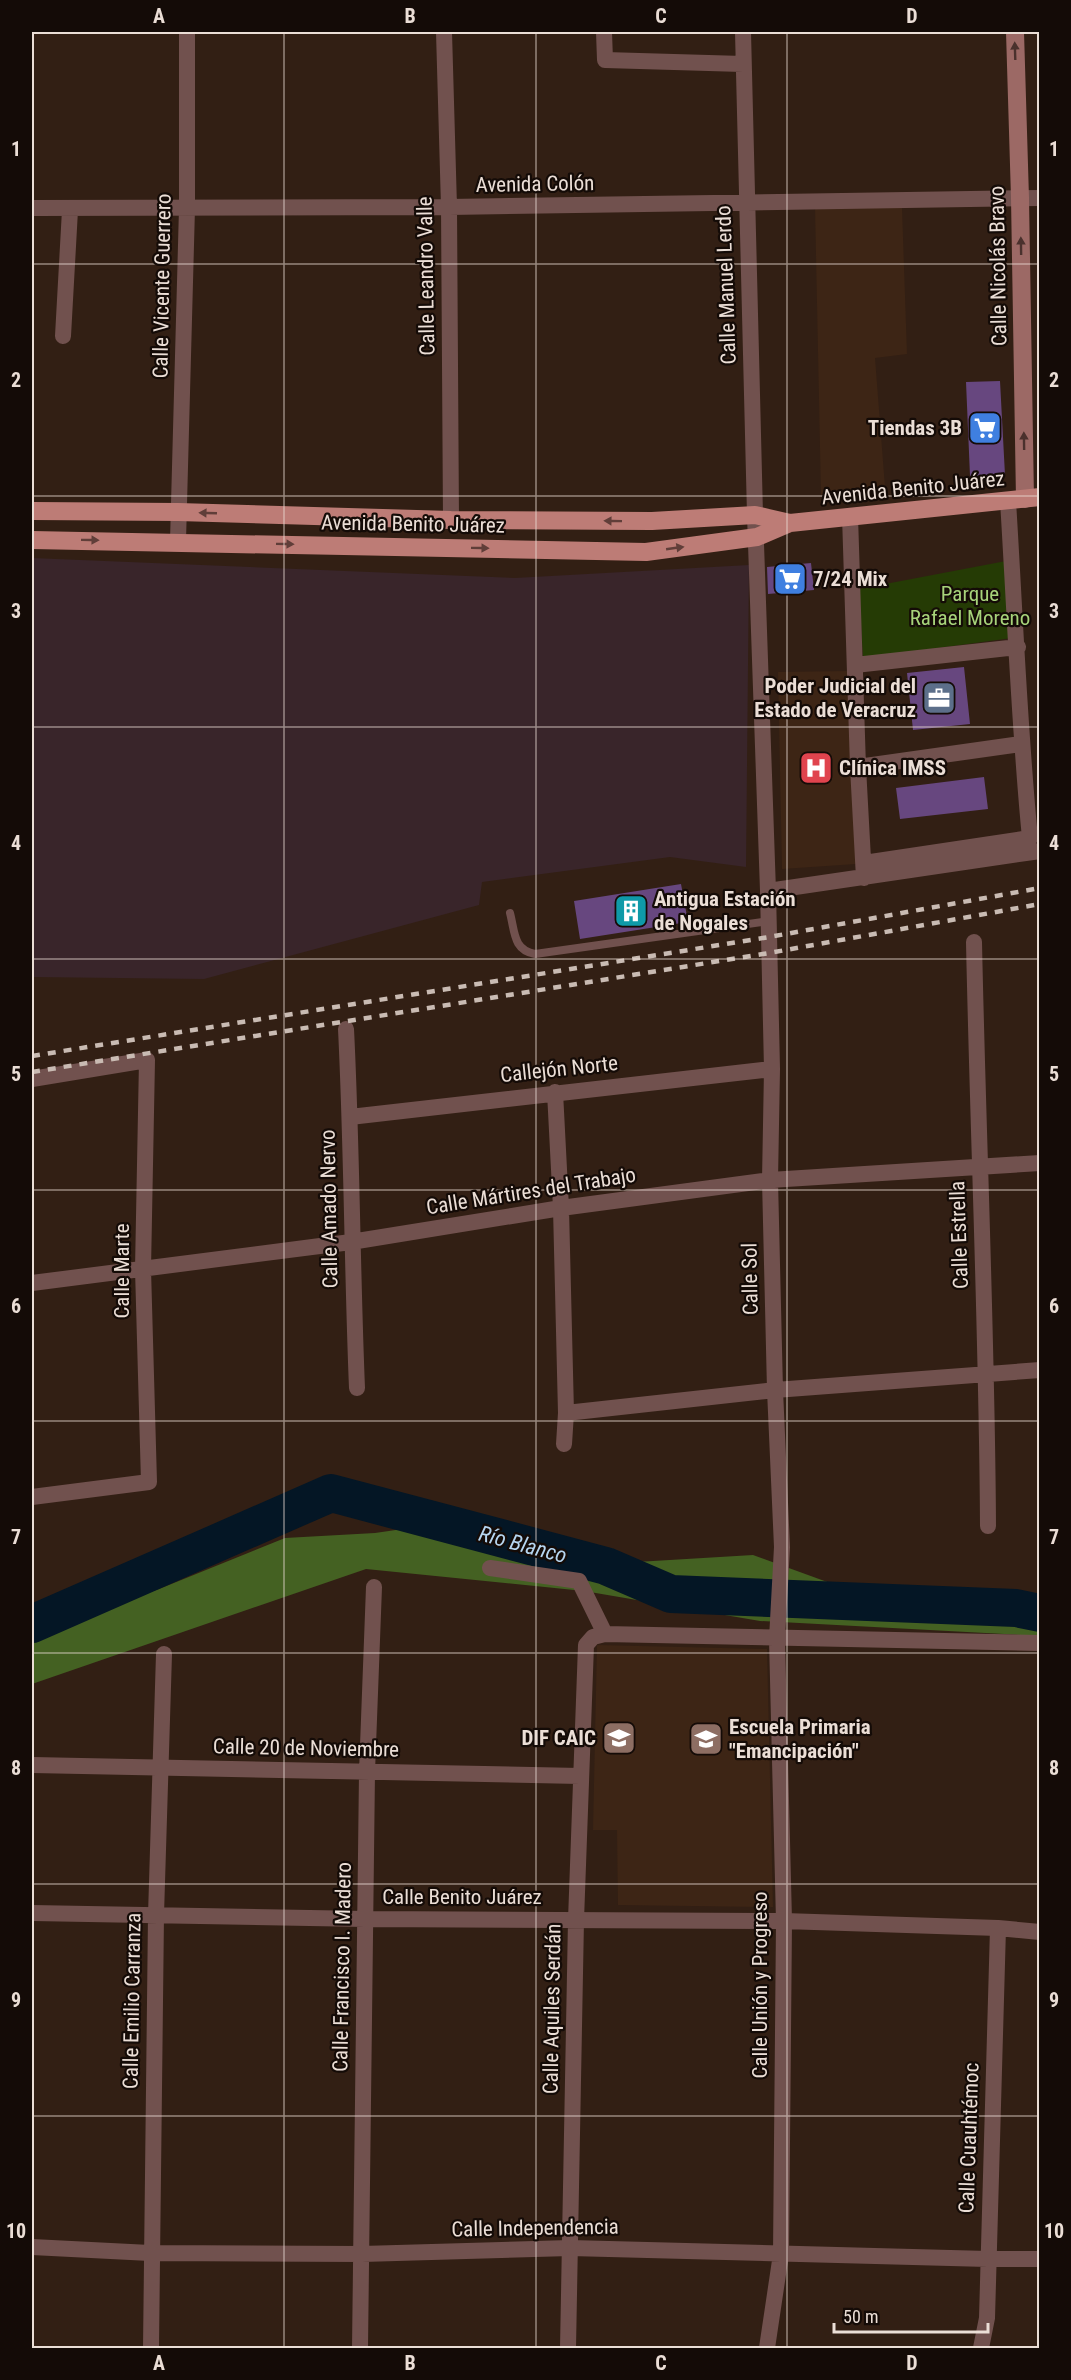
<svg xmlns="http://www.w3.org/2000/svg" width="1071" height="2380" viewBox="0 0 1071 2380" font-family="'Roboto Condensed',sans-serif">
<rect width="100%" height="100%" fill="#321f14"/>
<path fill="#39252a" d="M32 558 515 578 749 565 746 867 670 857 482 882 479 905 204 979 32 977Z"/>
<path fill="#3d2515" d="M815 207 902 208 907 354 875 358 885 487 821 495Z
M849 671 856 864 782 869 778 672Z
M597 1645 767 1649 773 1907 618 1905 617 1830H593Z"/>
<path fill="#253b05" d="M1006 561 1012 638 863 658 859 589Z"/>
<path fill="#446122" d="M444 1523 603 1564 753 1555 852 1591 1040 1605 1039 1636 760 1621 584 1591 366 1569 32 1684V1632L159 1589 285 1538 375 1533Z"/>
<g fill="none" stroke-linecap="round" stroke-linejoin="round">
<path stroke="#041625" stroke-width="38" d="M32 1624 331 1493 606 1566 671 1594 1016 1608 1040 1613"/>
</g>
<path fill="#67477f" d="M1000 381 1005 475 970 476 966 382Z
M811 563 814 590 768 594 767 567Z
M964 667 970 724 913 730 907 673Z
M984 777 988 809 900 819 896 788Z
M681 884 688 922 580 939 574 901Z"/>
<g fill="none" stroke-linecap="round" stroke-linejoin="round">
<path stroke="#71514e" stroke-width="8" d="M510 913C515 932 513 950 535 954L769 921"/>
<path stroke="#71514e" stroke-width="16" d="M444 32 449 207 451 520
M604 32 605 60 743 64
M743 32 755 515 768 891 772 1069 770 1180 775 1390 782 1547 777 1639 784 1921 781 2254 767 2348
M32 208 449 207 1040 198
M63 336 70 210
M850 516 858 767 864 878
M178 541 187 208V32
M855 665 1018 647
M858 767 1021 744
M864 863 1030 838C1019 726 1015 613 1008 501
M768 891 1040 851
M974 942C978 1137 987 1331 988 1526
M346 1029C352 1148 352 1268 357 1388
M32 1079 147 1060 143 1269 149 1482 32 1497
M555 1092 561 1208 566 1413 564 1444
M350 1117 772 1069
M32 1283 351 1242 561 1208 770 1180 1040 1163
M566 1413 775 1390 1040 1370
M490 1568 579 1581 605 1634
M32 1765 580 1776
M32 1913 365 1919 784 1921 998 1928 1040 1932
M32 2247 150 2253 362 2254 570 2248 988 2259H1040
M151 2348 156 1915 164 1654
M360 2348 367 1772 374 1587
M568 2348 576 1920 586 1645 593 1637 605 1634 1039 1643
M981 2348 987 2318 998 1928"/>
<path stroke="#9c6965" stroke-width="18" d="M1015 32 1020 198 1025 499"/>
<path stroke="#bd7c76" stroke-width="18" d="M32 511 178 512 451 520 652 521 755 515 790 523
M32 540 646 552 757 537 790 523 1040 497"/>
<path stroke="#c9bbb3" stroke-width="4.5" stroke-dasharray="8 8" stroke-linecap="butt" d="M32 1056 769 937 1040 888
M32 1072 769 953 1040 904"/>
</g>
<defs><path id="oneway-solid" d="M-6-.8H1V-3.2L6.5 0L1 3.2V.8H-6Z" transform="scale(1.5)"/></defs>
<g fill="#4a312d">
<use href="#oneway-solid" transform="translate(1015 51) rotate(-92)"/>
<use href="#oneway-solid" transform="translate(1021 246) rotate(-91)"/>
<use href="#oneway-solid" transform="translate(1024 441) rotate(-91)"/>
</g>
<g fill="#603e39">
<use href="#oneway-solid" transform="translate(208 513) rotate(-178)"/>
<use href="#oneway-solid" transform="translate(613 521) rotate(-179)"/>
<use href="#oneway-solid" transform="translate(90 540) rotate(1)"/>
<use href="#oneway-solid" transform="translate(285 544) rotate(1)"/>
<use href="#oneway-solid" transform="translate(480 548) rotate(1)"/>
<use href="#oneway-solid" transform="translate(675 548) rotate(-8)"/>
</g>
<path fill="none" stroke="#ebded6" stroke-width="1.5" stroke-opacity="0.55" d="M284 32V2348M536 32V2348M787 32V2348M32 264H1040M32 496H1040M32 727H1040M32 959H1040M32 1190H1040M32 1421H1040M32 1653H1040M32 1884H1040M32 2116H1040"/>
<defs>
<symbol id="supermarket-square" viewBox="-11 -11 22 22"><rect x="-9" y="-9" width="18" height="18" rx="4" fill="#3f7fe0" stroke="#140b07"/><path d="M-6-5.5h2.5l.6 2H6L4.5 2H-2.5L-4.4-4H-6ZM-1.5 3.2a1.3 1.3 0 1 0 .1 0ZM3 3.2a1.3 1.3 0 1 0 .1 0Z" fill="#fff"/></symbol>
<symbol id="office-square" viewBox="-11 -11 22 22"><rect x="-9" y="-9" width="18" height="18" rx="4" fill="#5c6f8a" stroke="#140b07"/><path d="M-6-3h4V-5.5h4V-3h4V5H-6ZM-1-4.5V-3h2v-1.5ZM-6 0V1H6V0Z" fill="#fff"/></symbol>
<symbol id="hospital-square" viewBox="-11 -11 22 22"><rect x="-9" y="-9" width="18" height="18" rx="4" fill="#e0444e" stroke="#140b07"/><path d="M-5-5h3v3.5h4V-5h3V5h-3V1.5h-4V5h-3Z" fill="#fff"/></symbol>
<symbol id="building-square" viewBox="-11 -11 22 22"><rect x="-9" y="-9" width="18" height="18" rx="4" fill="#0f9aa8" stroke="#140b07"/><path d="M-4-6H4V6H1V3H-1V6H-4ZM-2.5-4.3h1.7v1.8h-1.7ZM.8-4.3h1.7v1.8H.8ZM-2.5-1h1.7V.8h-1.7ZM.8-1h1.7V.8H.8Z" fill="#fff"/></symbol>
<symbol id="school-square" viewBox="-11 -11 22 22"><rect x="-9" y="-9" width="18" height="18" rx="4" fill="#8d6e63" stroke="#140b07"/><path d="M0-5L7-2L0 1L-7-2ZM-4 1L0 2.5L4 1V4Q0 6-4 4Z" fill="#fff"/></symbol>
</defs>
<g fill-rule="evenodd">
<use href="#supermarket-square" x="966" y="409" width="38" height="38"/>
<use href="#supermarket-square" x="771" y="560" width="38" height="38"/>
<use href="#office-square" x="920" y="679" width="38" height="38"/>
<use href="#hospital-square" x="797" y="749" width="38" height="38"/>
<use href="#building-square" x="612" y="892" width="38" height="38"/>
<use href="#school-square" x="600" y="1719" width="38" height="38"/>
<use href="#school-square" x="687" y="1720" width="38" height="38"/>
</g>
<g text-anchor="middle" stroke-width="4.5" stroke-linejoin="round" paint-order="stroke">
<g font-size="21" fill="#ebded6" stroke="#140b07">
<text transform="translate(535 184) rotate(-1)" y="7">Avenida Colón</text>
<text transform="translate(998 266) rotate(-91)" y="7">Calle Nicolás Bravo</text>
<text transform="translate(426 276) rotate(-91)" y="7">Calle Leandro Valle</text>
<text transform="translate(726 285) rotate(-92)" y="7">Calle Manuel Lerdo</text>
<text transform="translate(162 286) rotate(-89)" y="7">Calle Vicente Guerrero</text>
<text transform="translate(913 488) rotate(-6)" y="7">Avenida Benito Juárez</text>
<text transform="translate(413 524) rotate(1)" y="7">Avenida Benito Juárez</text>
<text transform="translate(559 1069) rotate(-6)" y="7">Callejón Norte</text>
<text transform="translate(531 1191) rotate(-9)" y="7">Calle Mártires del Trabajo</text>
<text transform="translate(329 1209) rotate(-91)" y="7">Calle Amado Nervo</text>
<text transform="translate(959 1235) rotate(-92)" y="7">Calle Estrella</text>
<text transform="translate(122 1271) rotate(-90)" y="7">Calle Marte</text>
<text transform="translate(750 1279) rotate(-91)" y="7">Calle Sol</text>
<text transform="translate(306 1748) rotate(1)" y="7">Calle 20 de Noviembre</text>
<text x="462" y="1904">Calle Benito Juárez</text>
<text transform="translate(342 1967) rotate(-89)" y="7">Calle Francisco I. Madero</text>
<text transform="translate(760 1985) rotate(-90)" y="7">Calle Unión y Progreso</text>
<text transform="translate(132 2001) rotate(-89)" y="7">Calle Emilio Carranza</text>
<text transform="translate(552 2009) rotate(-89)" y="7">Calle Aquiles Serdán</text>
<text transform="translate(969 2138) rotate(-88)" y="7">Calle Cuauhtémoc</text>
<text transform="translate(535 2228) rotate(-1)" y="7">Calle Independencia</text>
</g>
<g font-size="21" font-weight="bold" fill="#ebded6" stroke="#140b07" text-anchor="start">
<text x="962" y="435" text-anchor="end">Tiendas 3B</text>
<text x="813" y="586">7/24 Mix</text>
<text x="916" y="693" text-anchor="end">Poder Judicial del<tspan x="916" dy="24">Estado de Veracruz</tspan></text>
<text x="839" y="775">Clínica IMSS</text>
<text x="654" y="906">Antigua Estación<tspan x="654" dy="24">de Nogales</tspan></text>
<text x="729" y="1734">Escuela Primaria<tspan x="729" dy="24">"Emancipación"</tspan></text>
<text x="596" y="1745" text-anchor="end">DIF CAIC</text>
</g>
<g font-size="21" fill="#a7d37a" stroke="#140b07">
<text x="970" y="601">Parque<tspan x="970" dy="24">Rafael Moreno</tspan></text>
</g>
<g font-size="22" font-style="italic" fill="#b6d6f1" stroke="#140b07">
<text transform="translate(523 1544) rotate(15)" y="8">Río Blanco</text>
</g>
</g>
<rect width="1071" height="2380" fill="none" stroke="#140b07" stroke-width="66"/>
<path d="M834 2323v9h154v-9" fill="none" stroke="#ebded6" stroke-width="3"/>
<text x="843" y="2323" font-size="18" fill="#ebded6" stroke="#140b07" stroke-width="4.5" paint-order="stroke">50 m</text>
<rect x="33" y="33" width="1005" height="2314" fill="none" stroke="#ebded6" stroke-width="2"/>
<g font-size="20" text-anchor="middle" font-weight="bold" fill="#ebded6">
<text x="159" y="23">A</text>
<text x="410" y="23">B</text>
<text x="661" y="23">C</text>
<text x="912" y="23">D</text>
<text x="16" y="156">1</text>
<text x="1054" y="156">1</text>
<text x="16" y="387">2</text>
<text x="1054" y="387">2</text>
<text x="16" y="618">3</text>
<text x="1054" y="618">3</text>
<text x="16" y="850">4</text>
<text x="1054" y="850">4</text>
<text x="16" y="1081">5</text>
<text x="1054" y="1081">5</text>
<text x="16" y="1313">6</text>
<text x="1054" y="1313">6</text>
<text x="16" y="1544">7</text>
<text x="1054" y="1544">7</text>
<text x="16" y="1775">8</text>
<text x="1054" y="1775">8</text>
<text x="16" y="2007">9</text>
<text x="1054" y="2007">9</text>
<text x="16" y="2238">10</text>
<text x="1054" y="2238">10</text>
<text x="159" y="2370">A</text>
<text x="410" y="2370">B</text>
<text x="661" y="2370">C</text>
<text x="912" y="2370">D</text>
</g>
</svg>
